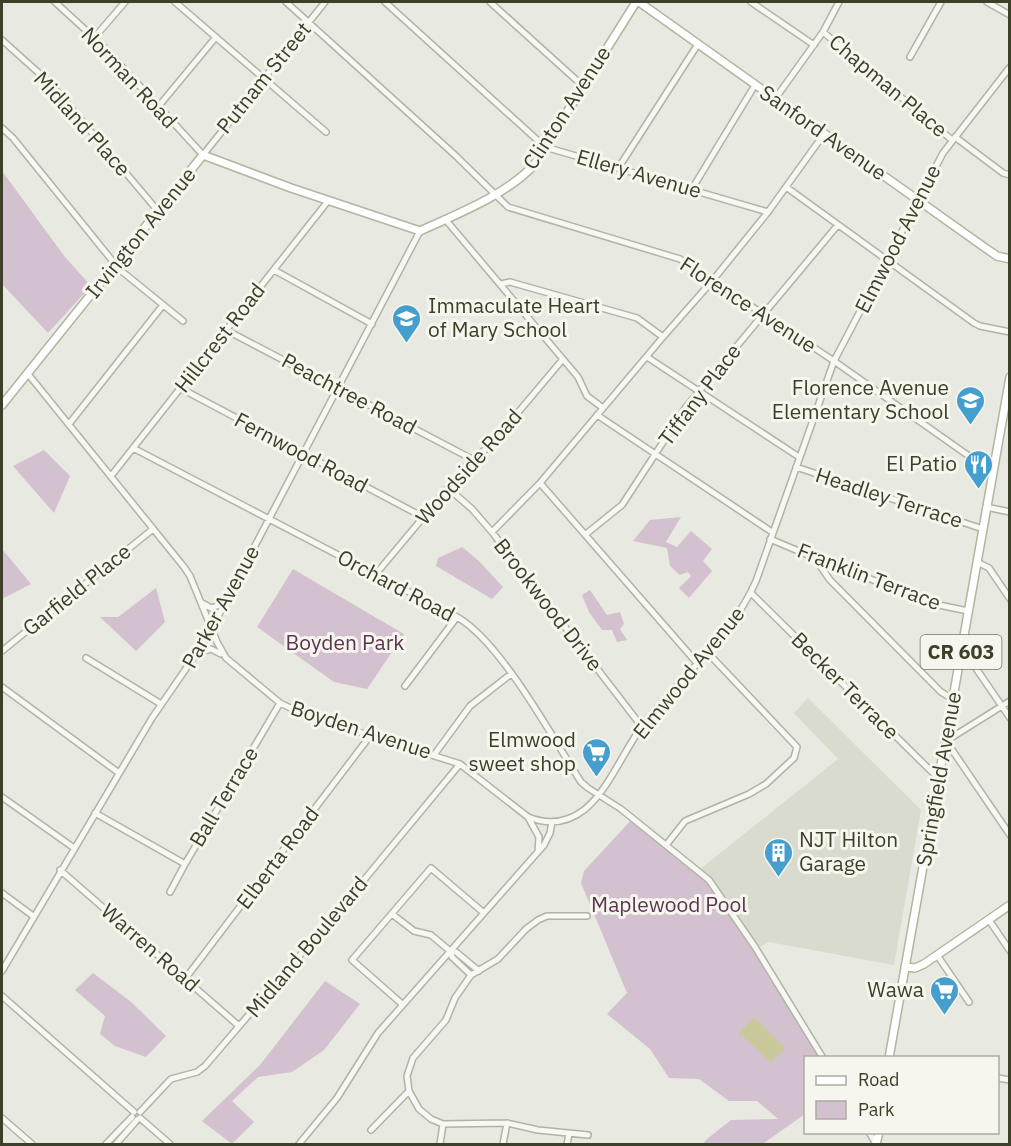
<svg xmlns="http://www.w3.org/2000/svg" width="1011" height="1146" viewBox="0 0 1011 1146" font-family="'IBM Plex Sans',sans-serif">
<rect width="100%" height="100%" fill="#e8e9e0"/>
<path fill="#d9dbce" d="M808 698 921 810 894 965 769 942 754 950 699 870 838 759 794 713Z"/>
<path fill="#d3c1cf" d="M2 171 65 257 91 286 48 333 2 284Z
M44 450 70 476 54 513 13 466Z
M681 517 666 542 677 547 691 531 712 549 703 561 712 571 689 598 679 588 691 576 688 572 680 575 670 566 667 548 633 541 650 520Z
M462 547 479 561 503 587 492 599 436 566 438 558Z
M2 549 31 584 2 599Z
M293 569 404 634 367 689 334 682 257 627Z
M156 588 165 622 136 651 100 617H118Z
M590 590 607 615 620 612 624 624 620 629 627 640 617 642 612 630H602L589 612 582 595Z
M634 817 699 870 754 950 823 1057 806 1058 805 1114 764 1143 765 1144H703L707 1139 731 1120 778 1119 757 1101H729L699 1079 669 1078 650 1049 607 1014 627 993 581 883 584 871Z
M93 973 130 1001 166 1036 146 1057 115 1046 100 1034 105 1016 75 990Z
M325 981 360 1004 324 1050 292 1072 258 1077 232 1101 254 1122 232 1144 202 1121 260 1065Z"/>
<path fill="#c9c99b" d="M754 1017 785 1048 771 1063 743 1036 741 1037 738 1034Z"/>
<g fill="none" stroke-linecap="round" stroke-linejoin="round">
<defs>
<path id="minor" d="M55 2 103 46 203 155 325 2
M175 2 326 132
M286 2 456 156 508 207 680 259 834 361 993 473
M385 2 545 147 768 212
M490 2 583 86
M751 2 814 45
M987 2 1010 15
M823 32 952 140
M94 38 125 2
M2 40 50 83 158 211
M910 57 941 2
M775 99 823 32 839 2
M158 107 216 37
M2 128 13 138 119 269 183 321
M955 137 1003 173 1010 175
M619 167 698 44
M786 187 974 323 980 326 1010 332
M692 189 755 85
M445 219 578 377 587 396 603 408
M274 270 372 324
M501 284 510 282 637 318 663 337
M226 330 472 459
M647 357 799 457
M28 374 184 567 190 576 217 642 226 658 280 703 305 715 460 764 528 817C548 825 567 823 584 810 608 791 623 752 641 728 678 678 731 639 756 581L834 361 943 153 1010 67
M180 388 423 517
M597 415 772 532
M69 424 163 305
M133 448 457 617C501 642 552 737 581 782L588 788 621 809 709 880 755 947 823 1058
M796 467 983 529
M111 476 328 201
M540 483 697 663
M448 488 472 509 492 532 642 727
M986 507 1010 512
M492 532 540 483 663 337 713 280 768 212 824 134
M586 534 622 505 686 407 837 226
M770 539 815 558 939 605 968 611
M816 560 830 580 941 692 953 699
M977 562 989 568 1010 599
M375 575 472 459 489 447 563 359
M751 593 939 779
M202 603 211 608 223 604
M2 651 153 529
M200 652 211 649 221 654
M961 656 971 661 1010 718
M86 658 161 704
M405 686 457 617
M2 687 119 773
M1010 701 946 741 1010 835
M434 755 470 706 511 674
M2 797 74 848
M95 813 185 864
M528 817 539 837 538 852
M667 844 685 821 749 794 766 784 794 758 797 747 707 652
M60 870 239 1026
M170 892 185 864 280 703
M2 893 33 916
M392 914 414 931 431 935 450 951
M989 920 1010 951
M937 955 969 1002
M2 971 152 718 205 641 420 231
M471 975 455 998 446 1020 413 1058 407 1076 409 1091 419 1109 431 1119 443 1124 507 1123 538 1130 588 1135
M471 975 498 959 526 929 538 920 547 916H587
M471 975 452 957 450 951 456 952 479 971
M185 979 370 736
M2 996 134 1112
M402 1004 352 960 431 868 484 913
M998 1078 1010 1080
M140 1112 171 1079 197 1072 205 1066 349 898 460 764
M2 1118 32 1144
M140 1118 170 1144
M371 1130 409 1091
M869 1132 876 1144
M106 1144 132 1117
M116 1144 137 1120
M299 1144 337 1098 378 1033 544 845 550 833 552 822
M440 1144 443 1124
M503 1144 507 1123
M567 1144 569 1134"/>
<path id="major" d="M639 2 984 247 997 256 1010 259
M2 405 203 155 291 188 420 231C457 214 506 195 534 165L636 2
M906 967 915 968 924 964 1010 905
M889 1058 1010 377
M876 1144 879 1132"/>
</defs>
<use href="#minor" stroke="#b1b3a5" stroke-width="8"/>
<use href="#major" stroke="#b3b59f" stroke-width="10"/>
<use href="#minor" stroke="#f7f7f3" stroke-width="5"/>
<use href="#major" stroke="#fff" stroke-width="7"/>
</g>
<defs>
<symbol id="school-pin" viewBox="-11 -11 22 30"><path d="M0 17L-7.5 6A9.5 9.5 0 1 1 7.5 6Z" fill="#459fce" stroke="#f6f6ef"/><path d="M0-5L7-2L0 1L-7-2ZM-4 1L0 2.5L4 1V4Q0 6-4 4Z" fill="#fff"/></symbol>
<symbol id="restaurant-pin" viewBox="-11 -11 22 30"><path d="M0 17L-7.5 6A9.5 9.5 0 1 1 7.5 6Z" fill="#459fce" stroke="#f6f6ef"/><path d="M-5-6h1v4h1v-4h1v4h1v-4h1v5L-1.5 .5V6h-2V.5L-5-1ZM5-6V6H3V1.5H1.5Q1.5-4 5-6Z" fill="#fff"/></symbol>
<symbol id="supermarket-pin" viewBox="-11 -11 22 30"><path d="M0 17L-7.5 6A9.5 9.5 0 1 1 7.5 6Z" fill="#459fce" stroke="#f6f6ef"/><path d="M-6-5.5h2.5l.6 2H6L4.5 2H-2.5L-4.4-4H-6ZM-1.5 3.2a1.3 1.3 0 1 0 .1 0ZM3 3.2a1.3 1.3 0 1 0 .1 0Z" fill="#fff"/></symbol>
<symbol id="building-pin" viewBox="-11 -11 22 30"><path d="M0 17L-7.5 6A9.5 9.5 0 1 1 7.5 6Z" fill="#459fce" stroke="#f6f6ef"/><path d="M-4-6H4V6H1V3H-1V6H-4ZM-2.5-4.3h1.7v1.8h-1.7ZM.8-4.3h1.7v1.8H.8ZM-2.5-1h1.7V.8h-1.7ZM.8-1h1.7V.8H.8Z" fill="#fff"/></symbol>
</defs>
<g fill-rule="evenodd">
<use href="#school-pin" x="390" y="302" width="33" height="45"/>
<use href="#school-pin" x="954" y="384" width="33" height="45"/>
<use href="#restaurant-pin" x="962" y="448" width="33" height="45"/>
<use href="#supermarket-pin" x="580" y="736" width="33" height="45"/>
<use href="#building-pin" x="762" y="836" width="33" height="45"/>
<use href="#supermarket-pin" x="928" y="974" width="33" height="45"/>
</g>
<g text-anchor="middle" stroke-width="6" stroke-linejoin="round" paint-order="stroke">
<rect fill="#f6f6ef" stroke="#747764" stroke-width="1.5" x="920.5" y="635" width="81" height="34" rx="4.5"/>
<g font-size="20" font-weight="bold" fill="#3d4029">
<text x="961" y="659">CR 603</text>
</g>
<g font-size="21" fill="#3d4029" stroke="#f6f6ef">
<text transform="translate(129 78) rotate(47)" y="7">Norman Road</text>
<text transform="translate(264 78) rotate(-51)" y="7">Putnam Street</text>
<text transform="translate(888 86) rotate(40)" y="7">Chapman Place</text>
<text transform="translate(567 108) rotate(-57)" y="7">Clinton Avenue</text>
<text transform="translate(82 124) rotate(48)" y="7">Midland Place</text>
<text transform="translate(823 133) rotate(35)" y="7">Sanford Avenue</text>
<text transform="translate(639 174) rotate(16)" y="7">Ellery Avenue</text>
<text transform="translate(141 233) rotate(-51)" y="7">Irvington Avenue</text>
<text transform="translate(898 239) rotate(-63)" y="7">Elmwood Avenue</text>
<text transform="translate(748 305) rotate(33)" y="7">Florence Avenue</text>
<text transform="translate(220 338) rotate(-52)" y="7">Hillcrest Road</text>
<text transform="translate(349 394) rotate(28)" y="7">Peachtree Road</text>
<text transform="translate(700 395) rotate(-53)" y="7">Tiffany Place</text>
<text transform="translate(301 453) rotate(28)" y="7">Fernwood Road</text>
<text transform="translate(469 467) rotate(-48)" y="7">Woodside Road</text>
<text transform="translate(889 498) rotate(18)" y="7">Headley Terrace</text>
<text transform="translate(869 577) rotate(21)" y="7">Franklin Terrace</text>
<text transform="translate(396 586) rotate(28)" y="7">Orchard Road</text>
<text transform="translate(77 590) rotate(-39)" y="7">Garfield Place</text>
<text transform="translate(548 605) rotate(52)" y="7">Brookwood Drive</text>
<text transform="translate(221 607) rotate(-61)" y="7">Parker Avenue</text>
<text transform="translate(689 673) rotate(-51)" y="7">Elmwood Avenue</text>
<text transform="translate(845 686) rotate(45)" y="7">Becker Terrace</text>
<text transform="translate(361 730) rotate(18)" y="7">Boyden Avenue</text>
<text transform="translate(939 779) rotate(-80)" y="7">Springfield Avenue</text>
<text transform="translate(224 797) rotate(-59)" y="7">Ball Terrace</text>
<text transform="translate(278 858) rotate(-53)" y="7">Elberta Road</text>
<text transform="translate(307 947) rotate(-50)" y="7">Midland Boulevard</text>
<text transform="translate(150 948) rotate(41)" y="7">Warren Road</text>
</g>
<g font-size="21" fill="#3d4029" stroke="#f6f6ef" text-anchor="end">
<text x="428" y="313" text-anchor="start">Immaculate Heart<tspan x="428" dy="24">of Mary School</tspan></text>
<text x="949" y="395">Florence Avenue<tspan x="949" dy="24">Elementary School</tspan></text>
<text x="957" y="471">El Patio</text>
<text x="576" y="747">Elmwood<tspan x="576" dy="24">sweet shop</tspan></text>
<text x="799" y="847" text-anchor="start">NJT Hilton<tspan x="799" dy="24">Garage</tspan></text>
<text x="924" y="997">Wawa</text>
</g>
<g font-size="21" fill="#5c3650" stroke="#f6f6ef">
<text x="345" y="650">Boyden Park</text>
<text x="669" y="912">Maplewood Pool</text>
</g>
</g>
<rect width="1011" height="1146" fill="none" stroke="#3d4029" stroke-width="6"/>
<rect x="804" y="1056" width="195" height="78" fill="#f6f6ef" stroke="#acada0" stroke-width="1.5"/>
<rect x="816" y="1076" width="30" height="9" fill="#ffffff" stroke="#acada0" stroke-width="1.5"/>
<text x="858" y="1086" font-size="18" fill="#3d4029">Road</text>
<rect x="816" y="1101" width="30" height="18" fill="#d3c1cf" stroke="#acada0" stroke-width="1.5"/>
<text x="858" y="1116" font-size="18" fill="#3d4029">Park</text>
</svg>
